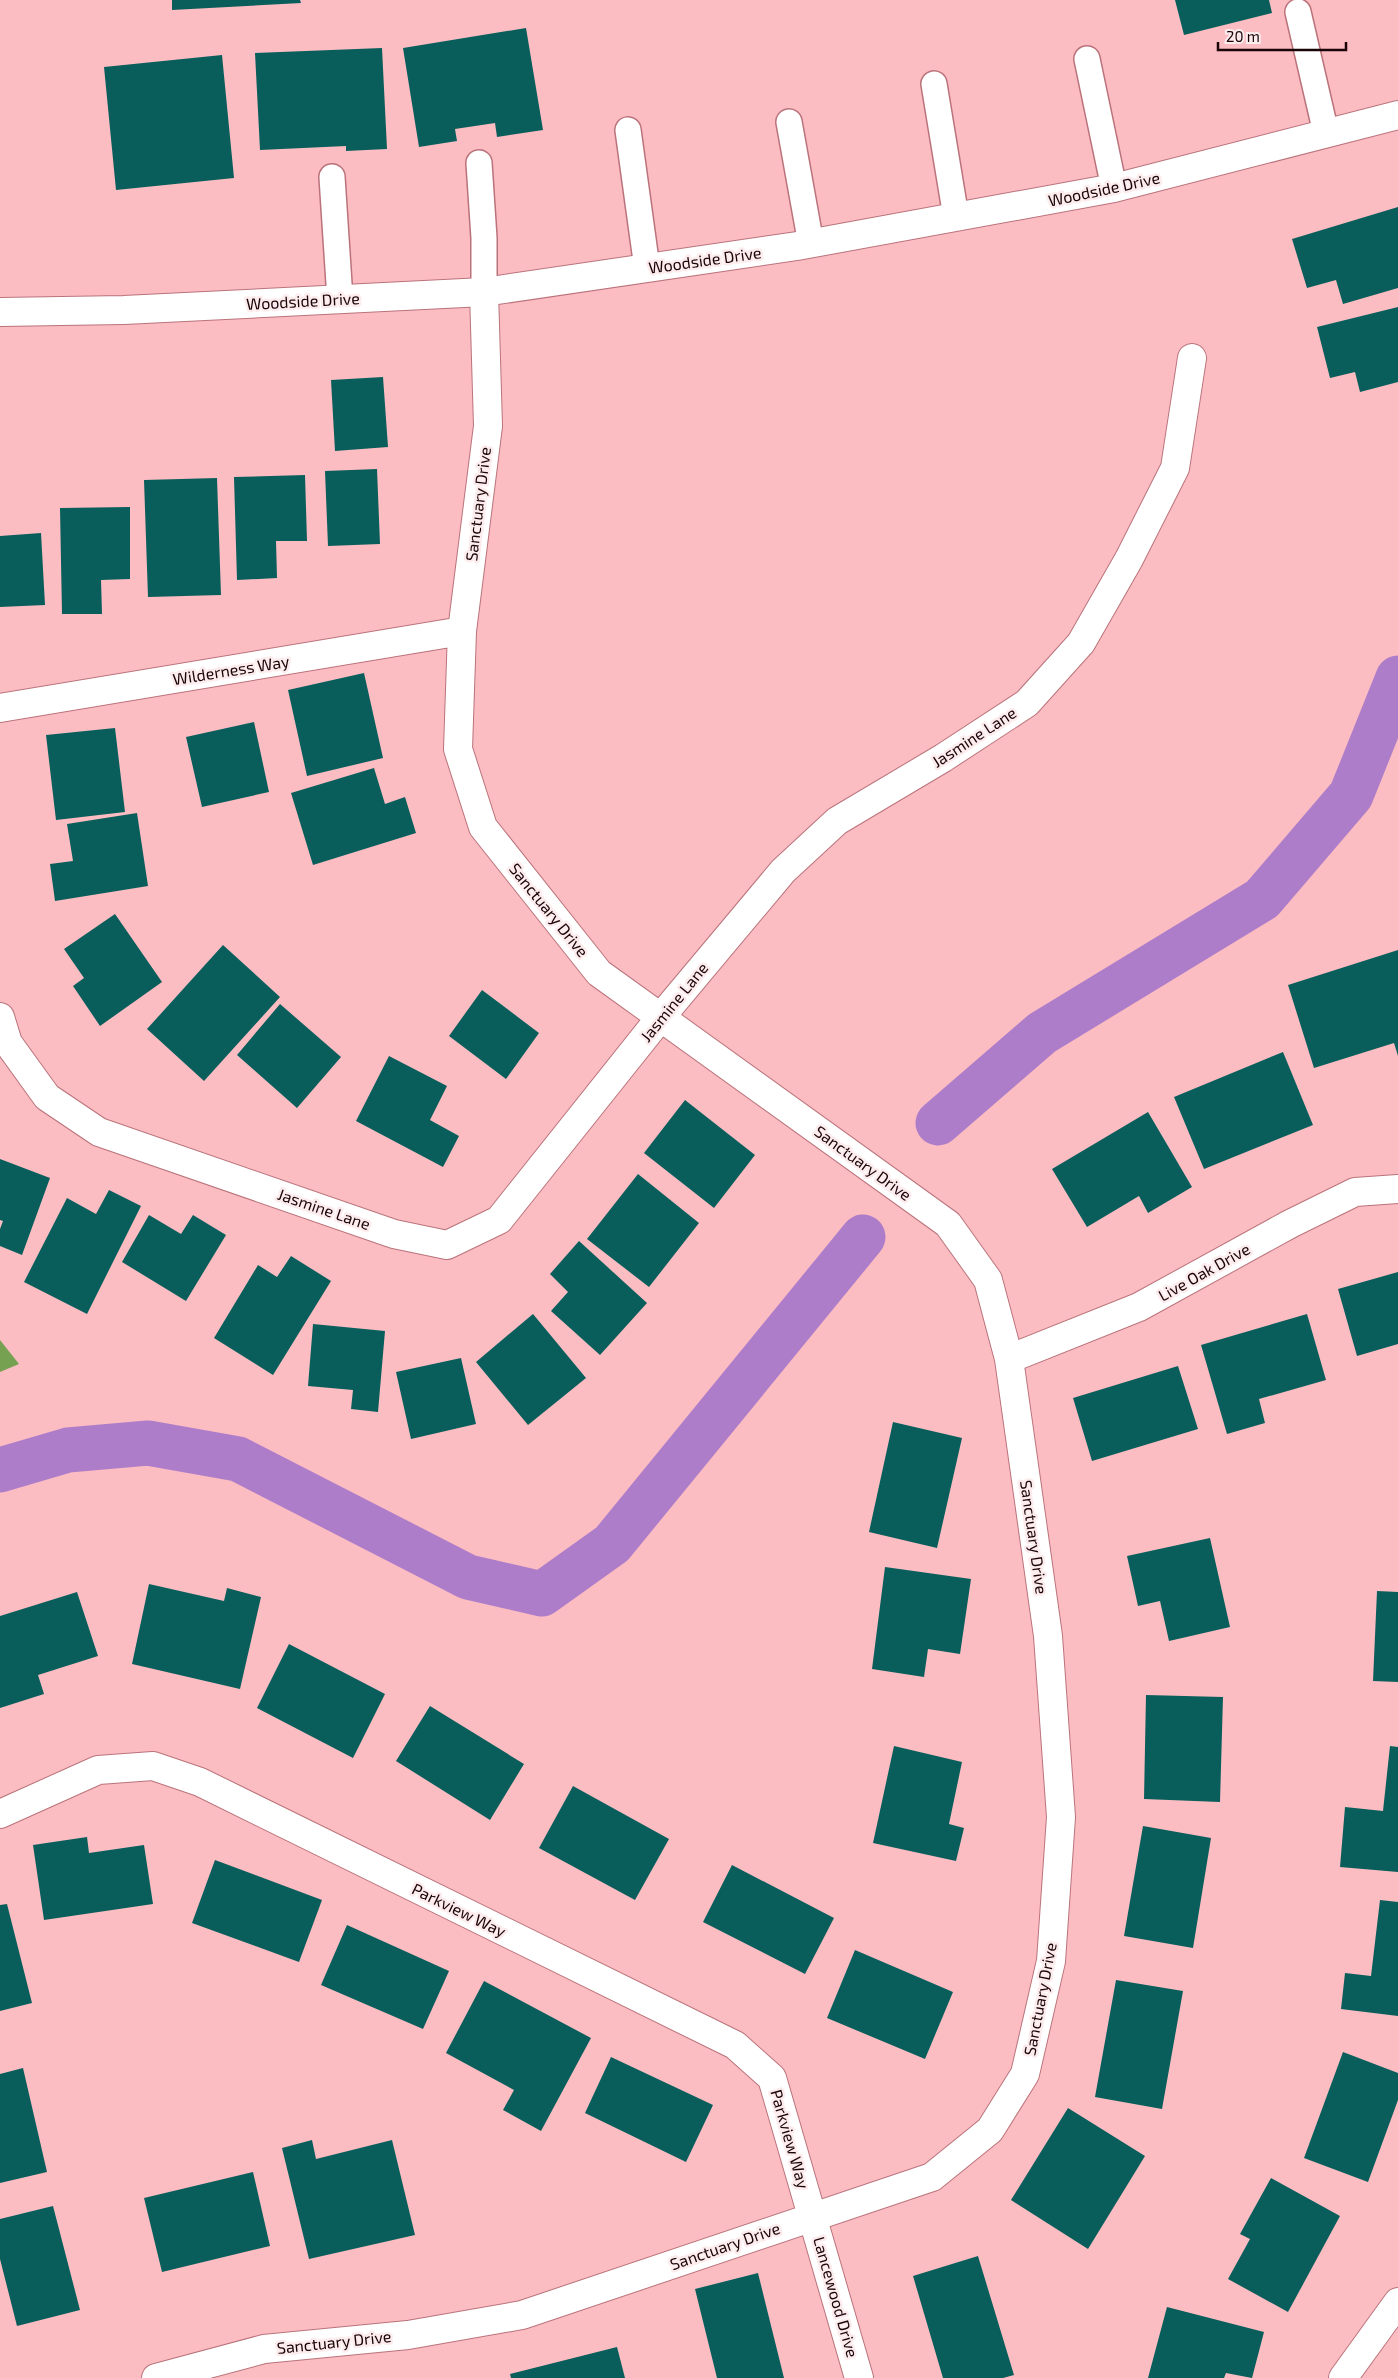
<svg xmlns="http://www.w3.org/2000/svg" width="1398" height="2378" viewBox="0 0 1398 2378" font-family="'Exo 2',sans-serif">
<rect width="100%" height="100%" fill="#fbbdc2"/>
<path fill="#75a150" d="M0 1340 19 1364 0 1372Z"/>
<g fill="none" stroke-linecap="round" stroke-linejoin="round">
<path stroke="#ae7dc9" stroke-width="45" d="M938 1123 1042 1033 1262 899 1351 795 1398 678
M0 1470 68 1450 148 1443 238 1459 468 1577 542 1594 612 1544 863 1237"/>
</g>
<path fill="#095e5c" d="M172 0H300L301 3 172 10Z
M1175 0H1269L1272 13 1184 35Z
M526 28 543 130 497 137 495 123 455 129 457 141 419 147 403 48Z
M382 48 387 149 346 151V146L260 150 255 53Z
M222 55 234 178 116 190 104 67Z
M1398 207V288L1343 304 1336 280 1307 288 1292 239Z
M1398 307V382L1360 392 1355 372 1330 378 1317 327Z
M383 377 388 447 335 451 331 380Z
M377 469 380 544 328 546 325 471Z
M305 475 307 541H276L277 578 237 580 234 477Z
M217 478 221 595 148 597 144 480Z
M130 507V579L101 580 102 614H62L60 508Z
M41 533 45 605 0 607V536Z
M364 673 383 758 307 776 288 690Z
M254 722 269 792 202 807 186 737Z
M115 728 125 812 56 820 46 735Z
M374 768 385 804 405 797 416 833 313 865 291 793Z
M137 813 148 886 55 901 50 864 73 861 67 824Z
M115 914 162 982 100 1026 73 986 84 978 64 949Z
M223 945 280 997 204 1081 147 1029Z
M1398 950V1056L1394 1043 1314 1068 1288 985Z
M482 990 539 1033 506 1079 449 1036Z
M280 1004 341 1057 297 1108 237 1055Z
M1283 1052 1313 1125 1204 1169 1174 1097Z
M389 1056 447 1086 430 1120 459 1136 443 1167 356 1121Z
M685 1100 755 1155 714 1208 644 1153Z
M1148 1112 1192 1187 1148 1213 1139 1196 1087 1227 1052 1169Z
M0 1159 50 1178 22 1255 0 1246V1229L3 1221 0 1220Z
M638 1174 699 1223 649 1287 587 1239Z
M109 1190 141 1206 87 1314 24 1282 67 1198 96 1214Z
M149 1215 181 1234 193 1215 226 1235 186 1301 122 1262Z
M579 1241 647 1303 600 1355 551 1311 568 1292 550 1274Z
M291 1256 331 1281 273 1375 214 1338 258 1265 277 1277Z
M1398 1272V1344L1357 1356 1338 1289Z
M533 1314 586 1378 528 1425 476 1362Z
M1307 1314 1326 1380 1259 1399 1265 1423 1227 1434 1201 1345Z
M313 1324 385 1331 378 1412 351 1409 353 1390 308 1386Z
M461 1358 476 1424 411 1439 396 1372Z
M1178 1366 1198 1429 1092 1461 1073 1398Z
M893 1422 962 1438 937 1548 869 1532Z
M1210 1538 1230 1627 1169 1641 1160 1601 1138 1606 1127 1556Z
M885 1567 971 1579 960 1654 928 1649 924 1677 872 1669Z
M149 1584 224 1601 227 1588 261 1597 240 1689 132 1664Z
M1377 1591 1398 1592V1682L1373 1681Z
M77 1592 98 1656 38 1675 44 1694 0 1708V1616Z
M289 1644 385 1694 353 1758 257 1708Z
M1146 1695 1223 1697 1220 1802 1144 1799Z
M430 1706 524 1764 490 1820 396 1761Z
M894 1746 962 1762 949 1824 964 1828 956 1861 873 1843Z
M1390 1746 1398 1747V1872L1340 1867 1345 1807 1383 1811Z
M573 1786 669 1839 635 1900 539 1848Z
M1143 1826 1211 1838 1193 1948 1124 1936Z
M87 1837 89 1853 144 1845 153 1904 44 1920 33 1845Z
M215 1860 322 1900 299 1962 192 1923Z
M732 1865 834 1918 805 1974 703 1922Z
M1380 1900 1398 1902V2016L1341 2009 1345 1973 1371 1976Z
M7 1904 32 2003 0 2011V1905Z
M347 1925 449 1971 423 2029 321 1985Z
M855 1950 953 1992 925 2059 827 2018Z
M1116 1980 1183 1991 1162 2109 1095 2097Z
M484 1981 591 2038 541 2131 503 2110 514 2090 446 2053Z
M1343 2052 1398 2073V2100L1368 2182 1304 2158Z
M611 2057 713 2105 686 2162 585 2113Z
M23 2068 47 2172 0 2183V2074Z
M1068 2108 1145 2156 1088 2249 1011 2200Z
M312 2140 316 2159 392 2140 415 2235 309 2259 282 2148Z
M253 2172 270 2246 162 2272 144 2198Z
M1271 2178 1340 2216 1288 2312 1228 2279 1250 2239 1240 2234Z
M53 2206 80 2310 17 2326 0 2259V2219Z
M978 2256 1014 2375 1003 2378H943L913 2276Z
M758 2273 784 2378H717L695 2289Z
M1167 2307 1264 2332 1252 2378 1226 2373 1224 2378H1148Z
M617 2347 625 2378H511L510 2374Z"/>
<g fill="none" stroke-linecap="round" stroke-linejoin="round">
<defs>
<path id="lane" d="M1298 12 1326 133
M1087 59 1114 188
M934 84 956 217
M789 122 811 244
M628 130 647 268
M479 163 484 238V292
M332 177 340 299"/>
<path id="street" d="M0 708 462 631
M0 1017 8 1043 47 1097 99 1132 394 1234 447 1245 499 1220 660 1018 783 871 837 821 943 758 1027 703 1081 643 1129 559 1175 468 1192 358
M1009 1359 1139 1307 1290 1224 1355 1192 1398 1189
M0 1814 98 1770 153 1766 200 1782 735 2045 772 2078 859 2378
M156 2378 264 2349 408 2335 522 2315 932 2177 990 2130 1025 2074 1051 1961 1061 1817 1048 1636 1009 1359 988 1280 948 1224 599 973 483 827 458 749 462 631 488 426 484 292
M1343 2378 1398 2302"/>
<path id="secondary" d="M0 312 124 310 484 292 797 246 1114 188 1398 115"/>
</defs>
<use href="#lane" stroke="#ba737b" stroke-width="28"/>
<use href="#street" stroke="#ba737b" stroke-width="30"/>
<use href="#secondary" stroke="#ba737b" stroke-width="30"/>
<use href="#lane" stroke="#fff" stroke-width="25"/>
<use href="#street" stroke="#fff" stroke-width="28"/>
<use href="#secondary" stroke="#fff" stroke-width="28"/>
</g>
<g text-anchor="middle" stroke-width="5" stroke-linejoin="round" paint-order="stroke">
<g font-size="16" fill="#1b0407" stroke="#fceced">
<text transform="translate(1104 189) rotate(-12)" y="6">Woodside Drive</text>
<text transform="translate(705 260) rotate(-8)" y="6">Woodside Drive</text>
<text transform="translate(303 301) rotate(-3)" y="6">Woodside Drive</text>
<text transform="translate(478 504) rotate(-83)" y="6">Sanctuary Drive</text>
<text transform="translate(231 670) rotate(-9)" y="6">Wilderness Way</text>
<text transform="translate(974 737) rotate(-33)" y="6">Jasmine Lane</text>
<text transform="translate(549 910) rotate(51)" y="6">Sanctuary Drive</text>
<text transform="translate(674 1002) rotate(-51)" y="6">Jasmine Lane</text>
<text transform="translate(863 1163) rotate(36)" y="6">Sanctuary Drive</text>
<text transform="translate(324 1209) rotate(19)" y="6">Jasmine Lane</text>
<text transform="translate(1204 1272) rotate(-29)" y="6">Live Oak Drive</text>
<text transform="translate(1034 1537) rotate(82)" y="6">Sanctuary Drive</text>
<text transform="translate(459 1910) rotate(26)" y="6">Parkview Way</text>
<text transform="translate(1040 1999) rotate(-79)" y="6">Sanctuary Drive</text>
<text transform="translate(790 2139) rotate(74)" y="6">Parkview Way</text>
<text transform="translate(725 2246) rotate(-19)" y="6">Sanctuary Drive</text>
<text transform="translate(836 2297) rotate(74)" y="6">Lancewood Drive</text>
<text transform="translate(334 2342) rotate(-6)" y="6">Sanctuary Drive</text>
</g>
</g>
<path d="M1218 42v8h128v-8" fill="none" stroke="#1b0407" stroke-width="2.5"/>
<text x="1226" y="42" font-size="15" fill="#1b0407" stroke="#fceced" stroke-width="4" paint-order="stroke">20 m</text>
</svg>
